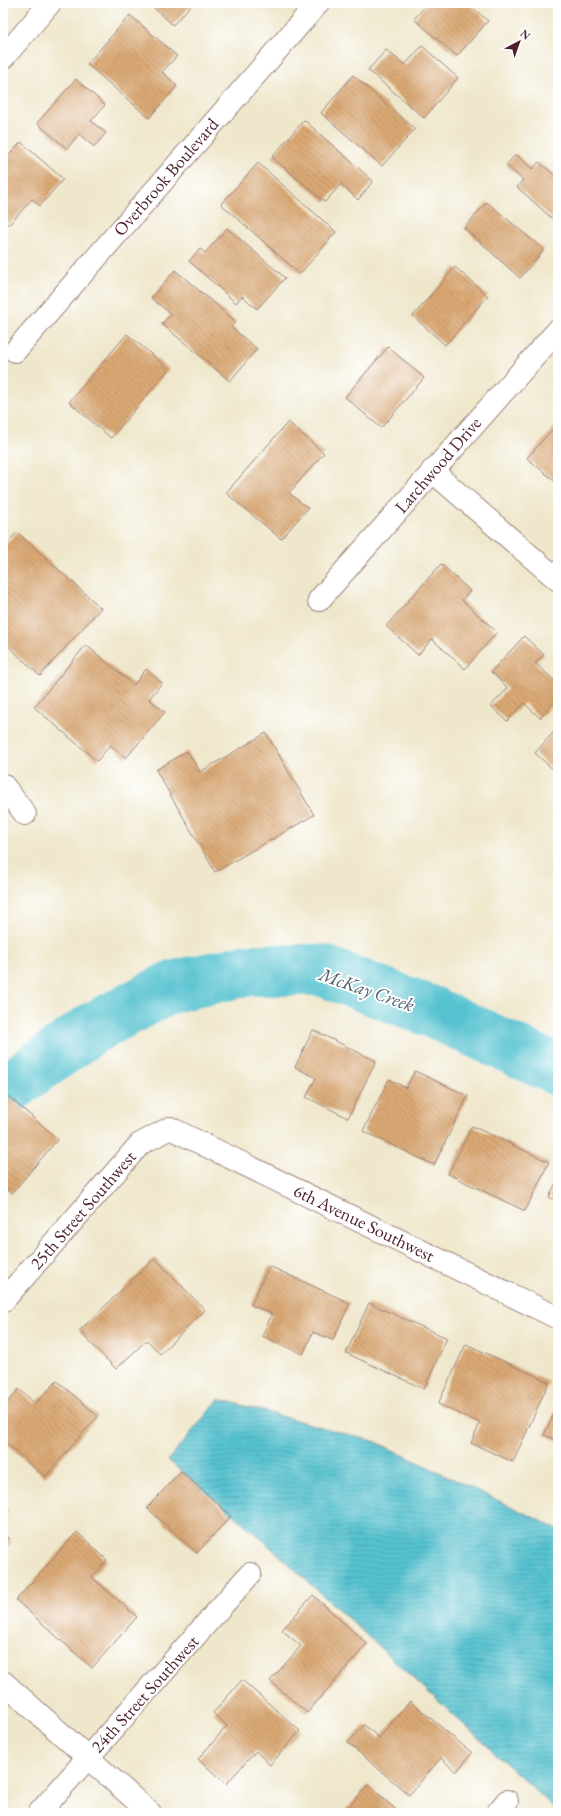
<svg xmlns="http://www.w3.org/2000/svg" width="561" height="1816" viewBox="0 0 561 1816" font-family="'EB Garamond',serif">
<defs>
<pattern id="water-rules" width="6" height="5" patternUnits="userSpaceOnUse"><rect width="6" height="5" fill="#56c2d0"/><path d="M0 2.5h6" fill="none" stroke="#4ca6b3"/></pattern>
<pattern id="building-back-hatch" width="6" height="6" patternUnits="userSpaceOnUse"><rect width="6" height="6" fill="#daa975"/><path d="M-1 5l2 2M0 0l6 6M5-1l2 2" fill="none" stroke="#b38960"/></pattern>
</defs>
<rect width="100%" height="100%" fill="#fff"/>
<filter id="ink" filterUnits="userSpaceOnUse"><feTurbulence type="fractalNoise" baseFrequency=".025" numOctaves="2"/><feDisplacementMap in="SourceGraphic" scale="8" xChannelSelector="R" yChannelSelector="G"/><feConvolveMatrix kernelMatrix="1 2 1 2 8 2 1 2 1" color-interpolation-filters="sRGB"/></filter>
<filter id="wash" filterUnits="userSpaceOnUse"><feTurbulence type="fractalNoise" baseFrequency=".012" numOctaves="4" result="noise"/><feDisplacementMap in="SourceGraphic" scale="16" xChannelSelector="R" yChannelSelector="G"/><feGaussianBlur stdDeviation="0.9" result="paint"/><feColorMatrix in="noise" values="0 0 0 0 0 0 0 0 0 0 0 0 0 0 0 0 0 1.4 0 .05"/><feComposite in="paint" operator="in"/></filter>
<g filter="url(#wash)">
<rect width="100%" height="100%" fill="#efe7cb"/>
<path fill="url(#water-rules)" stroke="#50707e" d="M219 1399 376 1442 558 1529V1811L255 1533 168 1460Z"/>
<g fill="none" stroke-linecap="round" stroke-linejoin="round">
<path stroke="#56c2d0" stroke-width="52" d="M3 1092 93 1028 171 987 248 970H321L432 1012 558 1070"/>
</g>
<g id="blocks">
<path fill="url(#building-back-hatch)" d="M148 3H193L173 25Z
M428 3H467L488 21 457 56 414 19Z
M130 15 177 56 162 72 177 86 149 118 87 64Z
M422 46 458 78 424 118 368 70 386 50 405 65Z
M353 75 415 129 382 166 321 113Z
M76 79 105 105 91 121 106 133 94 147 79 134 67 149 37 123Z
M304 120 373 181 358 200 341 184 325 202 272 157Z
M21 142 63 179 40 206 32 199 9 225 3 220V162Z
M516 154 532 169 539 162 558 178V219L556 222 517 187 523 180 506 165Z
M258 163 336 232 300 274 221 204Z
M487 202 544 250 520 278 464 228Z
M227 228 285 278 257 309 242 296 236 303 189 261 200 249 205 253Z
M455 267 488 296 445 345 413 316Z
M175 270 236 322 231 327 257 349 230 381 162 324 171 314 151 298Z
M127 334 169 369 111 438 69 402Z
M388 347 424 378 381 428 345 397Z
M288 422 324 453 289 493 308 508 281 539 226 493Z
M558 423V484L527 458Z
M17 532 101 608 40 676 3 641V548Z
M441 564 470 591 462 600 497 632 465 669 432 639 418 655 386 626Z
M524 636 544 655 535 663 558 684V698L540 718 524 703 507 721 491 706 508 688 491 672Z
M86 645 134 685 146 669 162 683 149 699 165 712 126 758 110 745 97 761 34 707Z
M558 727V774L535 753Z
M266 733 314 815 215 872 156 770 187 751 200 772Z
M313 1030 376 1061 348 1118 306 1097 316 1078 295 1067Z
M415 1071 468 1096 434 1165 363 1131 389 1079 406 1088Z
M3 1092 58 1139 12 1193 3 1186Z
M472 1126 549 1162 525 1211 448 1174Z
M558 1179V1202L549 1197Z
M155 1258 205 1310 160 1354 147 1340 116 1369 79 1331Z
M269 1266 350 1303 333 1340 313 1332 303 1354 262 1336 272 1314 251 1305Z
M369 1303 447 1338 424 1389 346 1353Z
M466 1344 549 1382 513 1462 471 1443 480 1423 438 1404Z
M57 1381 98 1416 45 1477 3 1441V1408L19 1389 35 1404Z
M558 1405V1441L544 1435Z
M181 1471 231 1516 197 1553 147 1508Z
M3 1506 9 1511 3 1517Z
M77 1532 107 1560 92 1577 137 1617 92 1668 16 1600Z
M3 1533 11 1541 3 1550Z
M313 1595 367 1644 307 1713 270 1681 301 1646 282 1630Z
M242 1680 300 1731 270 1765 256 1751 226 1784 198 1759 227 1726 213 1713Z
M410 1701 472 1753 456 1772 441 1758 409 1795 348 1743 364 1725 379 1738Z
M368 1785 400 1813H343Z"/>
</g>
</g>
<g filter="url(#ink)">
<use href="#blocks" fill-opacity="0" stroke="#9c837b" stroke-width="1"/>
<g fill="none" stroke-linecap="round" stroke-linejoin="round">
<defs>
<path id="street" d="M3 58 50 3
M15 351 318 3
M432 471 558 580
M319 600 558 330
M3 785 25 814
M3 1301 140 1144 170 1128 558 1318
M3 1682 150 1813
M39 1813 250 1574
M497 1813 507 1801"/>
</defs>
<use href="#street" stroke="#9c837b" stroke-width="24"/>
<use href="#street" stroke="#fff" stroke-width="22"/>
</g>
</g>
<g text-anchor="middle" stroke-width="4" stroke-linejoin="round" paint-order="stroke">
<g font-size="18" fill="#4a1f2b" stroke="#fff">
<text transform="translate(166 177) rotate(-49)" y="6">Overbrook Boulevard</text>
<text transform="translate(438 465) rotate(-49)" y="6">Larchwood Drive</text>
<text transform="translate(83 1210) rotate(-49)" y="6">25th Street Southwest</text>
<text transform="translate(364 1223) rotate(26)" y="6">6th Avenue Southwest</text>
<text transform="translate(145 1694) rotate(-48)" y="6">24th Street Southwest</text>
</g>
<g font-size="19" font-style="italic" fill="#4f606d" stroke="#fff">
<text transform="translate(367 989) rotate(19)" y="7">McKay Creek</text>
</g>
</g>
<rect width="561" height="1816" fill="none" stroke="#fff" stroke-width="16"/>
<g transform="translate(519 42) rotate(41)" stroke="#ffffff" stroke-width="3" paint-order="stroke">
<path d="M0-3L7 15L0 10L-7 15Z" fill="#4a1f2b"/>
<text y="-6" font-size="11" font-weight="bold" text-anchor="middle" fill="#4a1f2b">N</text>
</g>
</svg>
